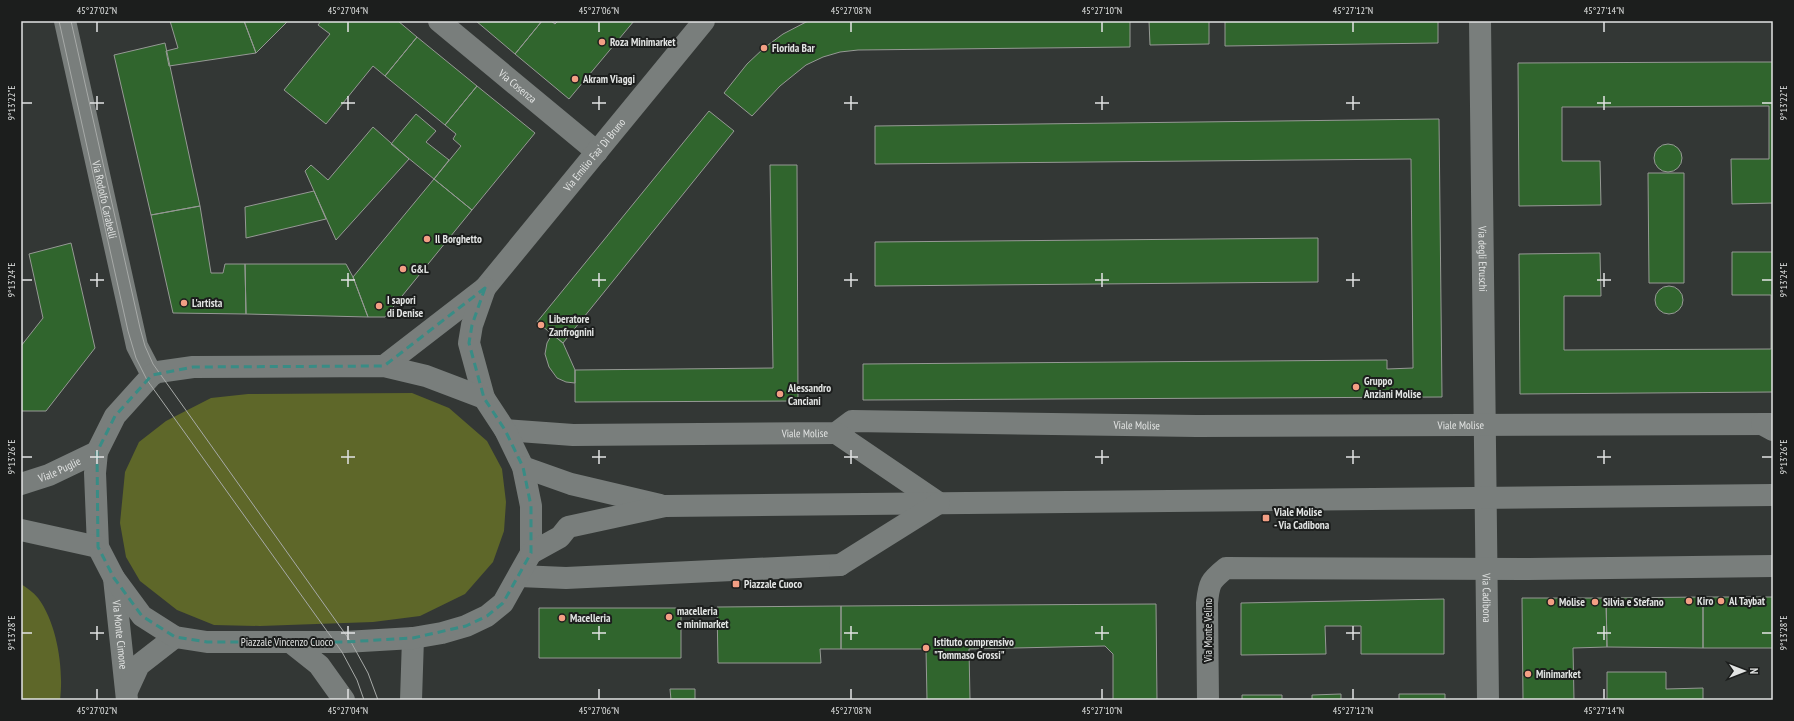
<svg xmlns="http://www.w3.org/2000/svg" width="1794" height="721" viewBox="0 0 1794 721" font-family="'PT Sans Narrow',sans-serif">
<rect width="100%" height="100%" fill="#333735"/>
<path fill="#5e6729" d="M412 393 449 408 487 441 502 469 506 502 504 531 493 562 465 594 420 616 373 622 260 626 214 625 177 610 140 581 126 557 120 523 125 472 139 442 166 421 211 398 248 394Z
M21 584C27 588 33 592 38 598 57 623 64 669 60 700H21Z"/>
<path fill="#30652d" stroke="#969995" d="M170 21H244L256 53 169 66 166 51 178 48Z
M244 21H288L256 53Z
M321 21H398L417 37 385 76 373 66 326 124 284 90 330 34 318 25Z
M476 21H542L515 54Z
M542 21H551L555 24 558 21H634L569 99 515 54Z
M808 21H1130V47L858 50 840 52 823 57 806 65 780 86 752 116 724 93 747 64 764 48 783 34Z
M1149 21H1209V44L1150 45Z
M1225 21H1438V43L1225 46Z
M417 37 477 86 445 125 385 76Z
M165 43 200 206 151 215 114 55Z
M1738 62H1773V203L1732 204 1731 159H1769V106L1593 107H1562V161H1600L1601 205 1519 206 1518 63Z
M477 86 535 133 472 210 434 179 461 146 453 139 456 134 445 125Z
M709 111 734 131 563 343 537 322Z
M416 114 436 131 426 142 449 160 434 179 391 144Z
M1439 119 1442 397 863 400V364L1387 360V369L1413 368 1411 159 875 164V126Z
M373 127 409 159 336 240 305 171 311 165 328 180Z
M1654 158a14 14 0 1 1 28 0a14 14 0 1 1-28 0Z
M770 165H797L798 401 575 402V370L773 368Z
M1648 173H1684V283H1649Z
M434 179 472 210 385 317H368L353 277Z
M314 191 326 219 246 238 245 207Z
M200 206 211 273H223L225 264H245L246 314 173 313 151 215Z
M1318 238V282L875 286V242Z
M71 243 95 348 46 411H21V346L43 318 29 254Z
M1732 252H1773V392L1520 394 1519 254 1600 253 1601 296H1564V350L1771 349V295H1732Z
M245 264H346L353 277 368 317 246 314Z
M1655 300a14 14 0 1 1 28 0a14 14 0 1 1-28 0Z
M552 334 563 343 575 370V383L566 382 557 378 549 367 545 354 547 343Z
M1703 597H1773V648H1703Z
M1703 597V648L1607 647 1606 598Z
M1522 598H1606L1607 647 1573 648 1574 700H1523Z
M1444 599V654H1361V626H1325L1326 654 1241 655V603Z
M1156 604 1157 700H1113V654L1105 646 969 649 970 700H927L926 649H841V606Z
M841 606V649H820L821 663H718L717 607Z
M539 608H681V658H539Z
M1607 672H1666V689L1703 688V700H1607Z
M670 689H695V700H671Z
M1341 694V700H1312V695Z
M1399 694H1445V700H1399Z
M1242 695H1282V700H1242Z"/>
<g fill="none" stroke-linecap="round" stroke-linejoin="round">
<g stroke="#797e7c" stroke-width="22">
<path id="s1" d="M65 21 137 346 152 375"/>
<path id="s2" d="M439 21 597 152"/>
<path id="s3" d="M1480 21 1488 700"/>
<path id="s4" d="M384 366 485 288 704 21"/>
<path d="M484 398 469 343 472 325 485 288"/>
<path id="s5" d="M505 430 573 435 836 433 852 421 1197 426 1773 424"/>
<path d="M519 576 566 578 840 565"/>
<path id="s6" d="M114 578 127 700"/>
<path d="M290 642 319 665 344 700"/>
<path d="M127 691 139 665 175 637"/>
<path d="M411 700 413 638"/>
<path d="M1208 700 1207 603C1209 583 1210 581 1226 568L1529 569 1773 566"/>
</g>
<g stroke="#797e7c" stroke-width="22">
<path d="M384 366 426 376 484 398 505 430 523 467 531 506V553L503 603 487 616 466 626 442 633 413 638 345 642H207L175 637 142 616 114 578 98 547 95 473 97 452 115 416 152 375 158 372 193 367Z"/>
<path d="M1762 424 1773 430"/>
<path d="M836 433 939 503"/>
<path d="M523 467 571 484 660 505"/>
<path id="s7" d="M21 484 49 475 97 452"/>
<path d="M21 530 98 547"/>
<path d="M531 553 560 537 568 527 665 506 1773 495"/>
<path d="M840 565 939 503"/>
</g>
<path stroke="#a7aaa8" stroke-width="1" d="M59 21 128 331 136 358 147 380 342 652 357 680 364 700
M71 21 140 328 145 346 153 364 351 642 368 673 378 700"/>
</g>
<path fill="none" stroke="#398c85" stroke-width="3" stroke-dasharray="8 5" stroke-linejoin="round" d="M485 288 472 325 469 343 484 398 505 430 523 467 531 506V553L503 603 487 616 466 626 413 638 345 642H207L175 637 142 616 114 578 98 547 97 452 115 416 152 375 193 367 384 366Z"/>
<path fill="none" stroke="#e2e4e3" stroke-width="1.5" d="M97 22V32M348 22V32M599 22V32M851 22V32M1102 22V32M1353 22V32M1604 22V32M97 96V110M348 96V110M599 96V110M851 96V110M1102 96V110M1353 96V110M1604 96V110M22 103H32M90 103H104M341 103H355M592 103H606M844 103H858M1095 103H1109M1346 103H1360M1597 103H1611M1762 103H1772M97 273V287M348 273V287M599 273V287M851 273V287M1102 273V287M1353 273V287M1604 273V287M22 280H32M90 280H104M341 280H355M592 280H606M844 280H858M1095 280H1109M1346 280H1360M1597 280H1611M1762 280H1772M97 450V464M348 450V464M599 450V464M851 450V464M1102 450V464M1353 450V464M1604 450V464M22 457H32M90 457H104M341 457H355M592 457H606M844 457H858M1095 457H1109M1346 457H1360M1597 457H1611M1762 457H1772M97 626V640M348 626V640M599 626V640M851 626V640M1102 626V640M1353 626V640M1604 626V640M22 633H32M90 633H104M341 633H355M592 633H606M844 633H858M1095 633H1109M1346 633H1360M1597 633H1611M1762 633H1772M97 689V699M348 689V699M599 689V699M851 689V699M1102 689V699M1353 689V699M1604 689V699"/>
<g fill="#f39f84" stroke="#1c1e1d" stroke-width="1.5">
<circle cx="602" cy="42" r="4"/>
<circle cx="764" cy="48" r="4"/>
<circle cx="575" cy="79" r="4"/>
<circle cx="427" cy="239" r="4"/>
<circle cx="403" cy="269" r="4"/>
<circle cx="184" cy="303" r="4"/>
<circle cx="379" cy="306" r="4"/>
<circle cx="541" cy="325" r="4"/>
<circle cx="1356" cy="387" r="4"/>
<circle cx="780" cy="394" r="4"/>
<rect x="1262" y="514" width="8" height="8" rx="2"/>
<rect x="732" y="580" width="8" height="8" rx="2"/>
<circle cx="1689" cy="601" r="4"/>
<circle cx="1721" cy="601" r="4"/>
<circle cx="1551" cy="602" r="4"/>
<circle cx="1595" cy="602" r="4"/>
<circle cx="669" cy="617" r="4"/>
<circle cx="562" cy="618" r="4"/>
<circle cx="926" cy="648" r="4"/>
<circle cx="1528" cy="674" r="4"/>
</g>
<g text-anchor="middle" stroke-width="4" stroke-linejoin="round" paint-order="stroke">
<g font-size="11" font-weight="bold" fill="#e2e4e3" stroke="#1c1e1d" text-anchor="start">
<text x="610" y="46">Roza Minimarket</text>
<text x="772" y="52">Florida Bar</text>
<text x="583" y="83">Akram Viaggi</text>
<text x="435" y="243">Il Borghetto</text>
<text x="411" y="273">G&amp;L</text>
<text x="387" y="304">I sapori<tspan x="387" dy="13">di Denise</tspan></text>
<text x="192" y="307">L'artista</text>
<text x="549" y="323">Liberatore<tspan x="549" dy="13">Zanfrognini</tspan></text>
<text x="1364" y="385">Gruppo<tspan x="1364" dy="13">Anziani Molise</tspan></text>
<text x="788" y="392">Alessandro<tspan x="788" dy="13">Canciani</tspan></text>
<text x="1274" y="516">Viale Molise<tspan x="1274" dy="13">- Via Cadibona</tspan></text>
<text x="744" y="588">Piazzale Cuoco</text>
<text x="1697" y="605">Kiro</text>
<text x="1729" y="605">Al Taybat</text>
<text x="1559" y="606">Molise</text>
<text x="1603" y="606">Silvia e Stefano</text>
<text x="677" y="615">macelleria<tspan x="677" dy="13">e minimarket</tspan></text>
<text x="570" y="622">Macelleria</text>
<text x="934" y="646">Istituto comprensivo<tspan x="934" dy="13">"Tommaso Grossi"</tspan></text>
<text x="1536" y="678">Minimarket</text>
</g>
<g font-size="11" fill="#e2e4e3" stroke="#1c1e1d">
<text dy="4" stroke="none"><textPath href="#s2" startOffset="102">Via Cosenza</textPath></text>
<text dy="4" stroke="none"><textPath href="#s4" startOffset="300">Via Emilio Faa' Di Bruno</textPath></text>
<text dy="4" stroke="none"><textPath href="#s1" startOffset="183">Via Rodolfo Carabelli</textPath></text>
<text dy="4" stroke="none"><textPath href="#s3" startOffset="238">Via degli Etruschi</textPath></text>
<text dy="4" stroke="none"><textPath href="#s5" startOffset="636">Viale Molise</textPath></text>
<text dy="4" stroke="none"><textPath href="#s5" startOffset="960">Viale Molise</textPath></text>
<text dy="4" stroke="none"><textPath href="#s5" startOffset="300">Viale Molise</textPath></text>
<text dy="4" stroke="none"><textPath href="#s7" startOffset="41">Viale Puglie</textPath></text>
<text dy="4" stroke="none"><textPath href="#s3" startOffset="577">Via Cadibona</textPath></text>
<text transform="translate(1208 630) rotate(-90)" y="4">Via Monte Velino</text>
<text dy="4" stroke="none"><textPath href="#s6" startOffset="57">Via Monte Cimone</textPath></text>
<text x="287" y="646">Piazzale Vincenzo Cuoco</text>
</g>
</g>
<rect width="1794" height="721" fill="none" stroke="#1c1e1d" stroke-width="44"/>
<g transform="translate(1744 671) rotate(90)" stroke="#1c1e1d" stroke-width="3" paint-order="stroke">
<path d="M0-3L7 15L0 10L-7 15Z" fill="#e2e4e3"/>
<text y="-6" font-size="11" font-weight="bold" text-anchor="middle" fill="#e2e4e3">N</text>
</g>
<rect x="22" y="22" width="1750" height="677" fill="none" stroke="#e2e4e3" stroke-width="1.5"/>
<g font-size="10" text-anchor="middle" fill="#e2e4e3">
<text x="97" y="14">45°27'02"N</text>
<text x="348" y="14">45°27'04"N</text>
<text x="599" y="14">45°27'06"N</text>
<text x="851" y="14">45°27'08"N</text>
<text x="1102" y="14">45°27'10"N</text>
<text x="1353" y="14">45°27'12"N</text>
<text x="1604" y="14">45°27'14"N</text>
<text transform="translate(1783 103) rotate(-90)" y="4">9°13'22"E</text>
<text transform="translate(11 103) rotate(-90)" y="4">9°13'22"E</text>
<text transform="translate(1783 280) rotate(-90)" y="4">9°13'24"E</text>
<text transform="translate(11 280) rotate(-90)" y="4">9°13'24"E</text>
<text transform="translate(1783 457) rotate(-90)" y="4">9°13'26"E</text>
<text transform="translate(11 457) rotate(-90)" y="4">9°13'26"E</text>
<text transform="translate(1783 633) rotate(-90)" y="4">9°13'28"E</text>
<text transform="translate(11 633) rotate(-90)" y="4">9°13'28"E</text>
<text x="97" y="714">45°27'02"N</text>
<text x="348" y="714">45°27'04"N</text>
<text x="599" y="714">45°27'06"N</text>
<text x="851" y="714">45°27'08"N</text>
<text x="1102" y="714">45°27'10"N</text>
<text x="1353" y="714">45°27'12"N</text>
<text x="1604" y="714">45°27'14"N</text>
</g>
</svg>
